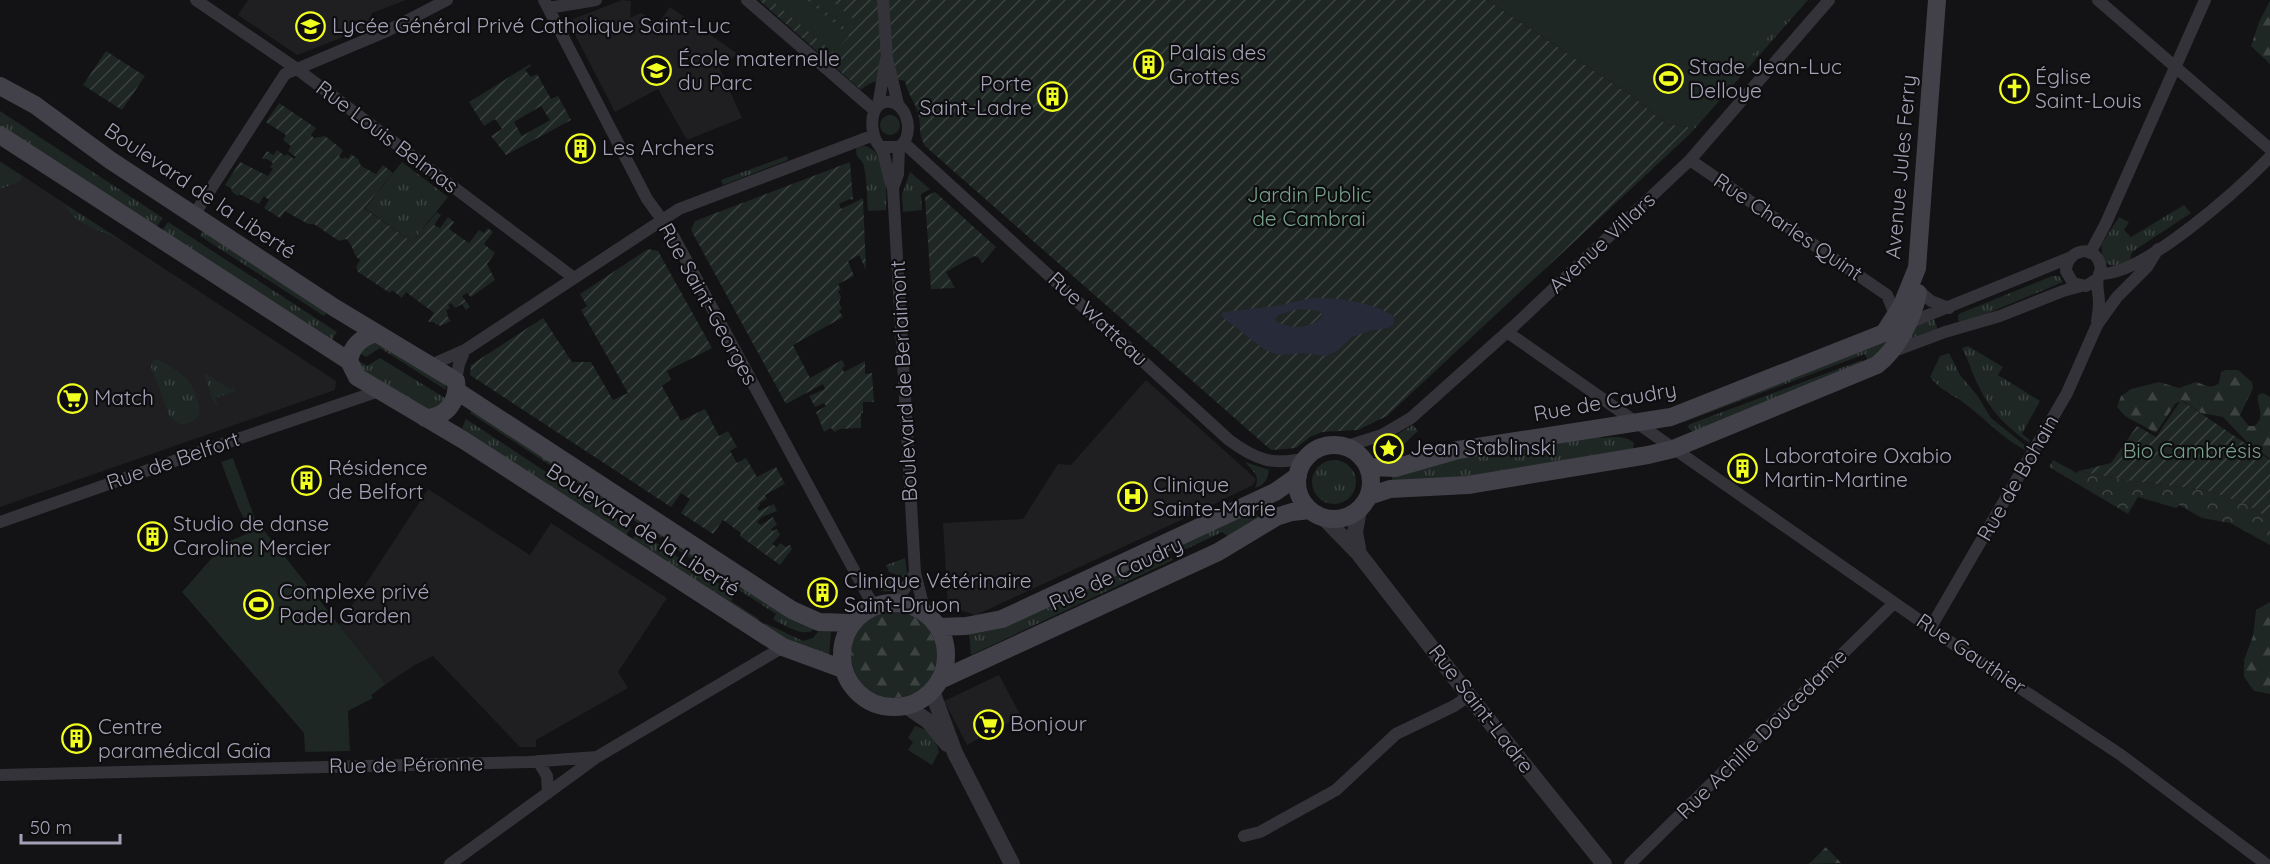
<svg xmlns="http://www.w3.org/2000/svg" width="2270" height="864" viewBox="0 0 2270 864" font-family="Quicksand,sans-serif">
<defs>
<pattern id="grass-tufts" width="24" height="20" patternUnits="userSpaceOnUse" patternTransform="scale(1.5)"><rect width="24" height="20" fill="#1e2723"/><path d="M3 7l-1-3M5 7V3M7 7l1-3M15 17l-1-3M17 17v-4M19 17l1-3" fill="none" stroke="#3c4341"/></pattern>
<pattern id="forest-firs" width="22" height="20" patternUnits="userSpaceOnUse" patternTransform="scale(1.5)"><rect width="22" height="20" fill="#1e2723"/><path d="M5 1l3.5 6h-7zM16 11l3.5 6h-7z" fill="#3c4341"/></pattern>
<pattern id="park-crowns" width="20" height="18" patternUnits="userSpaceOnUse" patternTransform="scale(1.5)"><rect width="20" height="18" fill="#1e2723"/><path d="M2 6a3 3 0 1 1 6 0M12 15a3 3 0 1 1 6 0" fill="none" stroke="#3c4341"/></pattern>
<pattern id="garden-furrows" width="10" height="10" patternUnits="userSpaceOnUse" patternTransform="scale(1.5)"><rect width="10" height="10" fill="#1e2723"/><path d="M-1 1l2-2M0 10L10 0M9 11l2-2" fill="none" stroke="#3c4341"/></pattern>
</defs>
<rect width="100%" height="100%" fill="#131214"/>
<path fill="#1f1e21" d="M248 0H406L372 13 367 28 297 55 238 15Z
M622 0 631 1 630 18 641 13 659 23 670 7 738 54 719 67 742 118 687 140 658 89 615 112 568 21Z
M0 161 336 381 335 390 0 507Z
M1146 380 1256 479 1253 485 1177 522 976 615 948 607 943 523 1023 519 1058 464 1071 465Z
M428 489 530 555 551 523 667 598 618 672 628 688 536 740V747H520L433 656 415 665 386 684 339 625Z
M999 675 1021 716 967 745 944 701Z"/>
<path fill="url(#grass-tufts)" d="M1789 0H1808L1691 133 1688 127 1635 98Z
M0 111 163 218 155 229 0 126Z
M880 125a10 10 0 1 1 20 0a10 10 0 1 1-20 0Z
M865 146C890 154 886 190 886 210L868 211C867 197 867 181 864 167 863 158 853 158 857 147Z
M787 156 788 160 723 185 721 180Z
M0 162 22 176 21 181 0 189Z
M402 162 448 197 412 242 365 208Z
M910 172 930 189 921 194 922 210 903 212 902 194Z
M66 205 135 249C129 246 124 242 118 239 105 232 69 222 66 205Z
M2184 205 2191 213 2132 252 2130 260C2120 265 2112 269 2103 261L2101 245 2119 217 2129 222 2124 230 2131 237Z
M168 222 337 332 330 343 161 232Z
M203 231 327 312 324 316 200 236Z
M2052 276H2059L2063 282 1962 324 1958 320V315L1961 313Z
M1934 319 1938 330 1902 344 1912 327Z
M1890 337 1877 356 1868 361 1865 354 1684 422 1681 421Z
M376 341 445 384 446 390 380 348 366 357 358 352Z
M1968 346 2003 367 1998 375 2040 401 2022 434 2030 440 2029 443C2008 428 1990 411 1979 387 1972 374 1969 361 1962 348Z
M1949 353 1960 375 1977 395 1991 418 2027 447 2025 450C2000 437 1983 416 1960 400 1947 392 1940 389 1930 377L1940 356Z
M380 358 445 398 442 405 431 412 360 374 356 359 367 366Z
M157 359C185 375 195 379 200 413 197 421 187 425 179 424L170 417 151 367 152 361Z
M1862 360 1864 363 1693 432 1687 427 1690 424Z
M205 373 231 390 234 387 236 391 215 398 218 406C209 400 210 385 204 375Z
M473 409 664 534 661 538 470 413Z
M466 419 631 528 625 537 462 428Z
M1413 425 1418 431 1392 455 1386 454 1391 450 1390 446 1384 453 1375 447Z
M1600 435 1601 438C1612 437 1626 435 1634 443L1633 449 1466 478 1392 483V476L1442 462Z
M1312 482a22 22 0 1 1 44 0a22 22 0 1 1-44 0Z
M1245 462 1269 470C1268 479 1265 485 1255 488 1261 475 1252 471 1245 462Z
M1254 509 1259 519 1230 538 1222 532 1180 552 1177 546Z
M638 531 735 594 731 601 759 619 756 622 631 541Z
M671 538 814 626 812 631C800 636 784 625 773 619L776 614 667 543Z
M1168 550 1173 560 971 655 969 634Z
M905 558 907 573 905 578 889 572 886 565Z
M888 577 902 583C896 592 886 593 876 589L880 580Z
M765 623 803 641 813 638 821 628 831 631 829 657 792 644 763 627Z
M915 726C928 729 936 739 939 752L932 765 908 750 913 742 908 738Z"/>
<path fill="url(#forest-firs)" d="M2270 1V64L2251 46 2259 22Z
M2226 370H2238L2252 382 2253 388 2240 415 2249 426H2254C2267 416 2256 407 2258 395L2263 393 2270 397V459L2249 444 2223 417 2201 413 2182 400 2175 404 2156 433 2125 416 2117 407 2121 396 2131 389 2159 382 2179 388 2196 382C2206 385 2210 390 2219 383L2221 372Z
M2270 602V694L2254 691 2244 677V660L2253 636 2256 610Z
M851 655a43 43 0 1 1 86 0a43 43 0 1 1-86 0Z
M1826 847 1841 863 1809 864Z"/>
<path fill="url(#park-crowns)" d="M2053 460 2077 473 2079 471 2124 480 2205 490 2246 504 2270 519V545L2230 523 2202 518 2179 505 2176 508 2138 497 2128 514 2049 467Z"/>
<path fill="url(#garden-furrows)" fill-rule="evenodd" d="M759 0H1487L1635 98 1666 124 1688 127 1691 133 1387 416 1358 430 1322 432 1310 437 1296 448 1271 450 925 146C917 131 922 127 918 113 915 102 907 93 905 81 889 78 873 79 861 90Z
M106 51 145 76 122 110 83 85Z
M530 64 531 66 525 70 531 77 537 74 551 99 558 96 571 120 506 155 491 136 502 129 495 119 484 126 469 102ZM541 106 550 120 522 136 514 122Z
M279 103 316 128 311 135 314 138 325 136 343 150 339 156 342 159 345 157 348 159 351 154 358 159 361 166 376 174 383 165 393 173 364 208 412 242 437 212 441 215 434 225 440 228 448 217 454 222 449 229 469 243 479 230 484 233 488 228 493 232 484 244 495 253 487 264 495 280 471 297 467 293 462 296 470 307 466 310 462 304 455 308 451 303 448 305 450 308 446 310 448 315 447 316 451 321 440 326 438 324 436 325 434 322H428L434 313 406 292 402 298 392 290 390 293 358 272 356 267 360 260C352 255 354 245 346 239L339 241 314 224H308L285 211 280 218 264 208 269 200 264 196 259 204 239 194 238 196 231 191 232 189 225 185 240 162 268 176 273 169 270 167 273 163 267 159H262L267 151 273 155 277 150 285 156 287 154 294 159 296 157 288 151 291 146 283 140 286 135 266 122Z
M850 162 853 200 850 199 839 204 841 209 863 198 866 270 859 255 848 261 854 276 838 284 841 290 838 291 841 297 839 302 842 309 839 311 843 317 793 345 810 378 842 360 845 366 842 368 844 372 865 361V374L872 373 874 402H863V413H861V428L840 429 834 432 831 428 824 432 816 412 826 406 824 403 815 407 809 396 825 389 823 384 786 404 691 230 695 221Z
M935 192 996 247 982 263 978 257 974 256 946 272 955 288 931 289 925 197Z
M648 249 658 251 712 348 667 371 671 379 662 386 681 421 705 409 719 436 728 431 737 447 730 451 737 463 746 458 757 477 776 467 785 484 765 495 767 499 759 503 760 505 757 508 759 511 774 504 777 511 762 517 757 522 761 525 773 517 777 525 771 529 773 531 777 529 780 535 772 544 777 547 780 543 786 547 790 545 792 549 780 565 740 536 741 533 723 520 713 534 681 513 690 499 681 493 671 507 470 375 471 365 543 318 572 362H591L613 400 628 393 581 310 587 306 580 294Z
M2181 400 2270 460V519L2246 504 2205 490 2124 480 2079 471 2111 463 2137 426 2156 437Z"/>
<path fill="#1e2723" d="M771 0H807L849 36 834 53Z
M812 0H831L859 24 851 33Z
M1487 0H1801L1688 127 1666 124 1635 98Z
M233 458 255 519 386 684 371 695 373 698 348 711 350 751 305 752 304 733 182 592 225 543 251 532 238 507 221 462Z"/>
<path fill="#272a38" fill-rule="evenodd" d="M1313 298C1338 297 1372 302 1394 316V324L1388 328 1373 330 1352 337 1338 350 1327 356 1301 353 1280 355 1265 350 1221 316 1223 312 1275 306ZM1298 309 1319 311 1323 315C1315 329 1287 330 1275 320L1278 315Z"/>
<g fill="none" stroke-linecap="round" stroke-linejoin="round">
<path stroke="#343339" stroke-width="12" d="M196 0 297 69 574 278
M544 0 647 199 671 232 874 607
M747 0 874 110
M883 0 887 58 898 104
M2098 0 2270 149
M548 8 596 0
M878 106 886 59
M904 143 1229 440C1256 460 1273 466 1306 458
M881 147H899C906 142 908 136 908 127 906 91 863 93 874 136 876 143 880 146 883 152 887 164 887 176 893 188L915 573 925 612
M1690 160 1887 295 1896 317
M893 188 898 174 899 147
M194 215 285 74 387 31 447 0
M2090 253 2106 223 2205 0
M2100 274C2144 275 2239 189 2270 157
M2097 279 2086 286 2073 283 2066 271C2066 250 2094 243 2100 264 2102 270 2099 273 2098 278 2096 285 2099 295 2099 302 2099 308 2098 315 2097 321
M1918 290 1931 301 1949 308
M1906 324 2069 258
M1507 332 1949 641 2121 755 2266 864
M1889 353 1945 332 2000 316 2063 291 2081 286
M431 365 465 350 679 209 874 135
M456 381 459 364 465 350
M1344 447 1382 435 1411 418 1515 325 1690 160 1829 0
M0 522 217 446 379 391
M900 603 901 594 915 573
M1931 627 2067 393 2097 325 2117 297 2147 267 2158 249
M538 761 547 776 548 793
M0 775 528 762 597 757
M1244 836 1260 832 1336 790 1396 734 1454 706 1469 696
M450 864 597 757 783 647
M1630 864 1894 603"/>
<path stroke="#343339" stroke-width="16" d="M1359 510 1355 532 1359 554
M1323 517 1359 554 1469 696 1604 864
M932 691 955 753 1012 864
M906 706 928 721 947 744"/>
<path stroke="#424149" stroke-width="18" d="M0 86 35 105 110 160 335 308 456 381C459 402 445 418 425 418
M0 135 349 361
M376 333C361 338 352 345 349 361L357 377 465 441 783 647 843 669
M457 391 792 610 819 622 852 623
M1297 482a37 37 0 1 1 74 0a37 37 0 1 1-74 0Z
M1368 467 1395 468 1458 450 1671 417 1884 333 1902 305 1917 268 1937 0
M1369 496 1390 489 1468 485 1648 455 1673 449 1877 365C1897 349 1913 319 1918 293
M842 655a52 52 0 1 1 104 0a52 52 0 1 1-104 0Z
M938 627 966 626 1002 619 1275 492 1298 476
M940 680 1218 552 1276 517 1292 512 1310 510"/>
</g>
<defs>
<symbol id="school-ring" viewBox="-11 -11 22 22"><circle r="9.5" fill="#0e0d0f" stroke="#f0ff1f" stroke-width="1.5"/><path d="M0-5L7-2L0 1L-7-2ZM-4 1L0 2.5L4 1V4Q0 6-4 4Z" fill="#f0ff1f"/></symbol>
<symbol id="building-ring" viewBox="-11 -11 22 22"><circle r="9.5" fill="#0e0d0f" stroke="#f0ff1f" stroke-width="1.5"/><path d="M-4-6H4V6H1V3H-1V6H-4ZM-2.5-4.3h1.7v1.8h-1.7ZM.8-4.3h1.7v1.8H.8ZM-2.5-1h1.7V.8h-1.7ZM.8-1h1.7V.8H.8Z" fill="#f0ff1f"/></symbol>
<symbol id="stadium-ring" viewBox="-11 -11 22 22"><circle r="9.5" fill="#0e0d0f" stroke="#f0ff1f" stroke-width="1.5"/><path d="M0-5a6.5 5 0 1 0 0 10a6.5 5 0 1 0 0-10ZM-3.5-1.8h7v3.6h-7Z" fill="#f0ff1f"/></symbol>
<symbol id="church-ring" viewBox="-11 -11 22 22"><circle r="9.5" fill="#0e0d0f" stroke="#f0ff1f" stroke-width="1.5"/><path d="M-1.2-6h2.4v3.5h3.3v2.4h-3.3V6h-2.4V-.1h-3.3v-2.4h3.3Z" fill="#f0ff1f"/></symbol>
<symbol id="supermarket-ring" viewBox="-11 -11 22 22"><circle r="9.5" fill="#0e0d0f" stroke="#f0ff1f" stroke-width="1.5"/><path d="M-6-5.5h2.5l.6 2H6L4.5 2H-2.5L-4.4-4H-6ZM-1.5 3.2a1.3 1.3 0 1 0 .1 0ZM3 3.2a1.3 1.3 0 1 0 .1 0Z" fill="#f0ff1f"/></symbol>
<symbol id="sight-ring" viewBox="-11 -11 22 22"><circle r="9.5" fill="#0e0d0f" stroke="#f0ff1f" stroke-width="1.5"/><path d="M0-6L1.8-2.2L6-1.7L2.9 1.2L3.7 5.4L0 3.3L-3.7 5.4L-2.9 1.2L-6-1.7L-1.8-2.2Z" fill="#f0ff1f"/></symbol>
<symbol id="hospital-ring" viewBox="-11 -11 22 22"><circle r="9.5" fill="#0e0d0f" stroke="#f0ff1f" stroke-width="1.5"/><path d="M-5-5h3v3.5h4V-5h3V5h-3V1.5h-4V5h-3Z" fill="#f0ff1f"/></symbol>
</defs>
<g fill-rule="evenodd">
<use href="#school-ring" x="294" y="10" width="33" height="33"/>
<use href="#building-ring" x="1132" y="48" width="33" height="33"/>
<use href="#school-ring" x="640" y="54" width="33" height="33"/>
<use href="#stadium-ring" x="1652" y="62" width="33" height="33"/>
<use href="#church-ring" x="1998" y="72" width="33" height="33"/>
<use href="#building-ring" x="1036" y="80" width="33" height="33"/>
<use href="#building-ring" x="564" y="132" width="33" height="33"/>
<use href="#supermarket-ring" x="56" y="382" width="33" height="33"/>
<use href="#sight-ring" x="1372" y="432" width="33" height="33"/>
<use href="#building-ring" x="1726" y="452" width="33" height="33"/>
<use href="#building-ring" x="290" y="464" width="33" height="33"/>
<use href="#hospital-ring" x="1116" y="480" width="33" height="33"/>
<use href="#building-ring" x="136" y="520" width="33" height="33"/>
<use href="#building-ring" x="806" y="576" width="33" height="33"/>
<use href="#stadium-ring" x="242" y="588" width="33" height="33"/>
<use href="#supermarket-ring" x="972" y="708" width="33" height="33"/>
<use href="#building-ring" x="60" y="722" width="33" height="33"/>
</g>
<g text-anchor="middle" stroke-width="4.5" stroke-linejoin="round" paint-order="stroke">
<g font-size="21" fill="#a4a2b6" stroke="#0e0d0f" text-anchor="start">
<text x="332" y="33">Lycée Général Privé Catholique Saint-Luc</text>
<text x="1169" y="60">Palais des<tspan x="1169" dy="24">Grottes</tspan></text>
<text x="678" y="66">École maternelle<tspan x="678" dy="24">du Parc</tspan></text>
<text x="1689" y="74">Stade Jean-Luc<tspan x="1689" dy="24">Delloye</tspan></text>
<text x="2035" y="84">Église<tspan x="2035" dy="24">Saint-Louis</tspan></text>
<text x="1032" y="91" text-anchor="end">Porte<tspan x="1032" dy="24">Saint-Ladre</tspan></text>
<text x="602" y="155">Les Archers</text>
<text x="94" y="405">Match</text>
<text x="1410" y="455">Jean Stablinski</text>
<text x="1764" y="463">Laboratoire Oxabio<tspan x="1764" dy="24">Martin-Martine</tspan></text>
<text x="328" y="475">Résidence<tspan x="328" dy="24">de Belfort</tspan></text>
<text x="1153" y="492">Clinique<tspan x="1153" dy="24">Sainte-Marie</tspan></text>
<text x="173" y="531">Studio de danse<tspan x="173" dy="24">Caroline Mercier</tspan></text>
<text x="844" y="588">Clinique Vétérinaire<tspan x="844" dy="24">Saint-Druon</tspan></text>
<text x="279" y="599">Complexe privé<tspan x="279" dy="24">Padel Garden</tspan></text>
<text x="1010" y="731">Bonjour</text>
<text x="98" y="734">Centre<tspan x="98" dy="24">paramédical Gaïa</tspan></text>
</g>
<g font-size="21" fill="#a4a2b6" stroke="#0e0d0f">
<text transform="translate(387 137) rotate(37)" y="7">Rue Louis Belmas</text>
<text transform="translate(1901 167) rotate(-85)" y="7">Avenue Jules Ferry</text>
<text transform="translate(200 191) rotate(34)" y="7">Boulevard de la Liberté</text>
<text transform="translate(1788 227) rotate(34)" y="7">Rue Charles Quint</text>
<text transform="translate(1602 243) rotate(-43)" y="7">Avenue Villars</text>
<text transform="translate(708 304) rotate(61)" y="7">Rue Saint-Georges</text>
<text transform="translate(1098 319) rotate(43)" y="7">Rue Watteau</text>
<text transform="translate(904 381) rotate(-93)" y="7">Boulevard de Berlaimont</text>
<text transform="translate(1605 402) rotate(-10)" y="7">Rue de Caudry</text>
<text transform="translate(173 461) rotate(-19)" y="7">Rue de Belfort</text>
<text transform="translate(2018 478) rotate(-60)" y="7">Rue de Bohain</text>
<text transform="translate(643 530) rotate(33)" y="7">Boulevard de la Liberté</text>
<text transform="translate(1116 574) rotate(-25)" y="7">Rue de Caudry</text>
<text transform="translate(1971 654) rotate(34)" y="7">Rue Gauthier</text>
<text transform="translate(1481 709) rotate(52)" y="7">Rue Saint-Ladre</text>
<text transform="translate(1762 734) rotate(-45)" y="7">Rue Achille Doucedame</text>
<text transform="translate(406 765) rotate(-1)" y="7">Rue de Péronne</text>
</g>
<g font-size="21" fill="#77a28b" stroke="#0e0d0f">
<text x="1309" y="202">Jardin Public<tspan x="1309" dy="24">de Cambrai</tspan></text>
<text x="2192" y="458">Bio Cambrésis</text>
</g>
</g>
<path d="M21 834v9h99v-9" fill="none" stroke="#a4a2b6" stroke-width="3"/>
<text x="30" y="834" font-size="18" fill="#a4a2b6" stroke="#0e0d0f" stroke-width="4.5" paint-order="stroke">50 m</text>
</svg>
